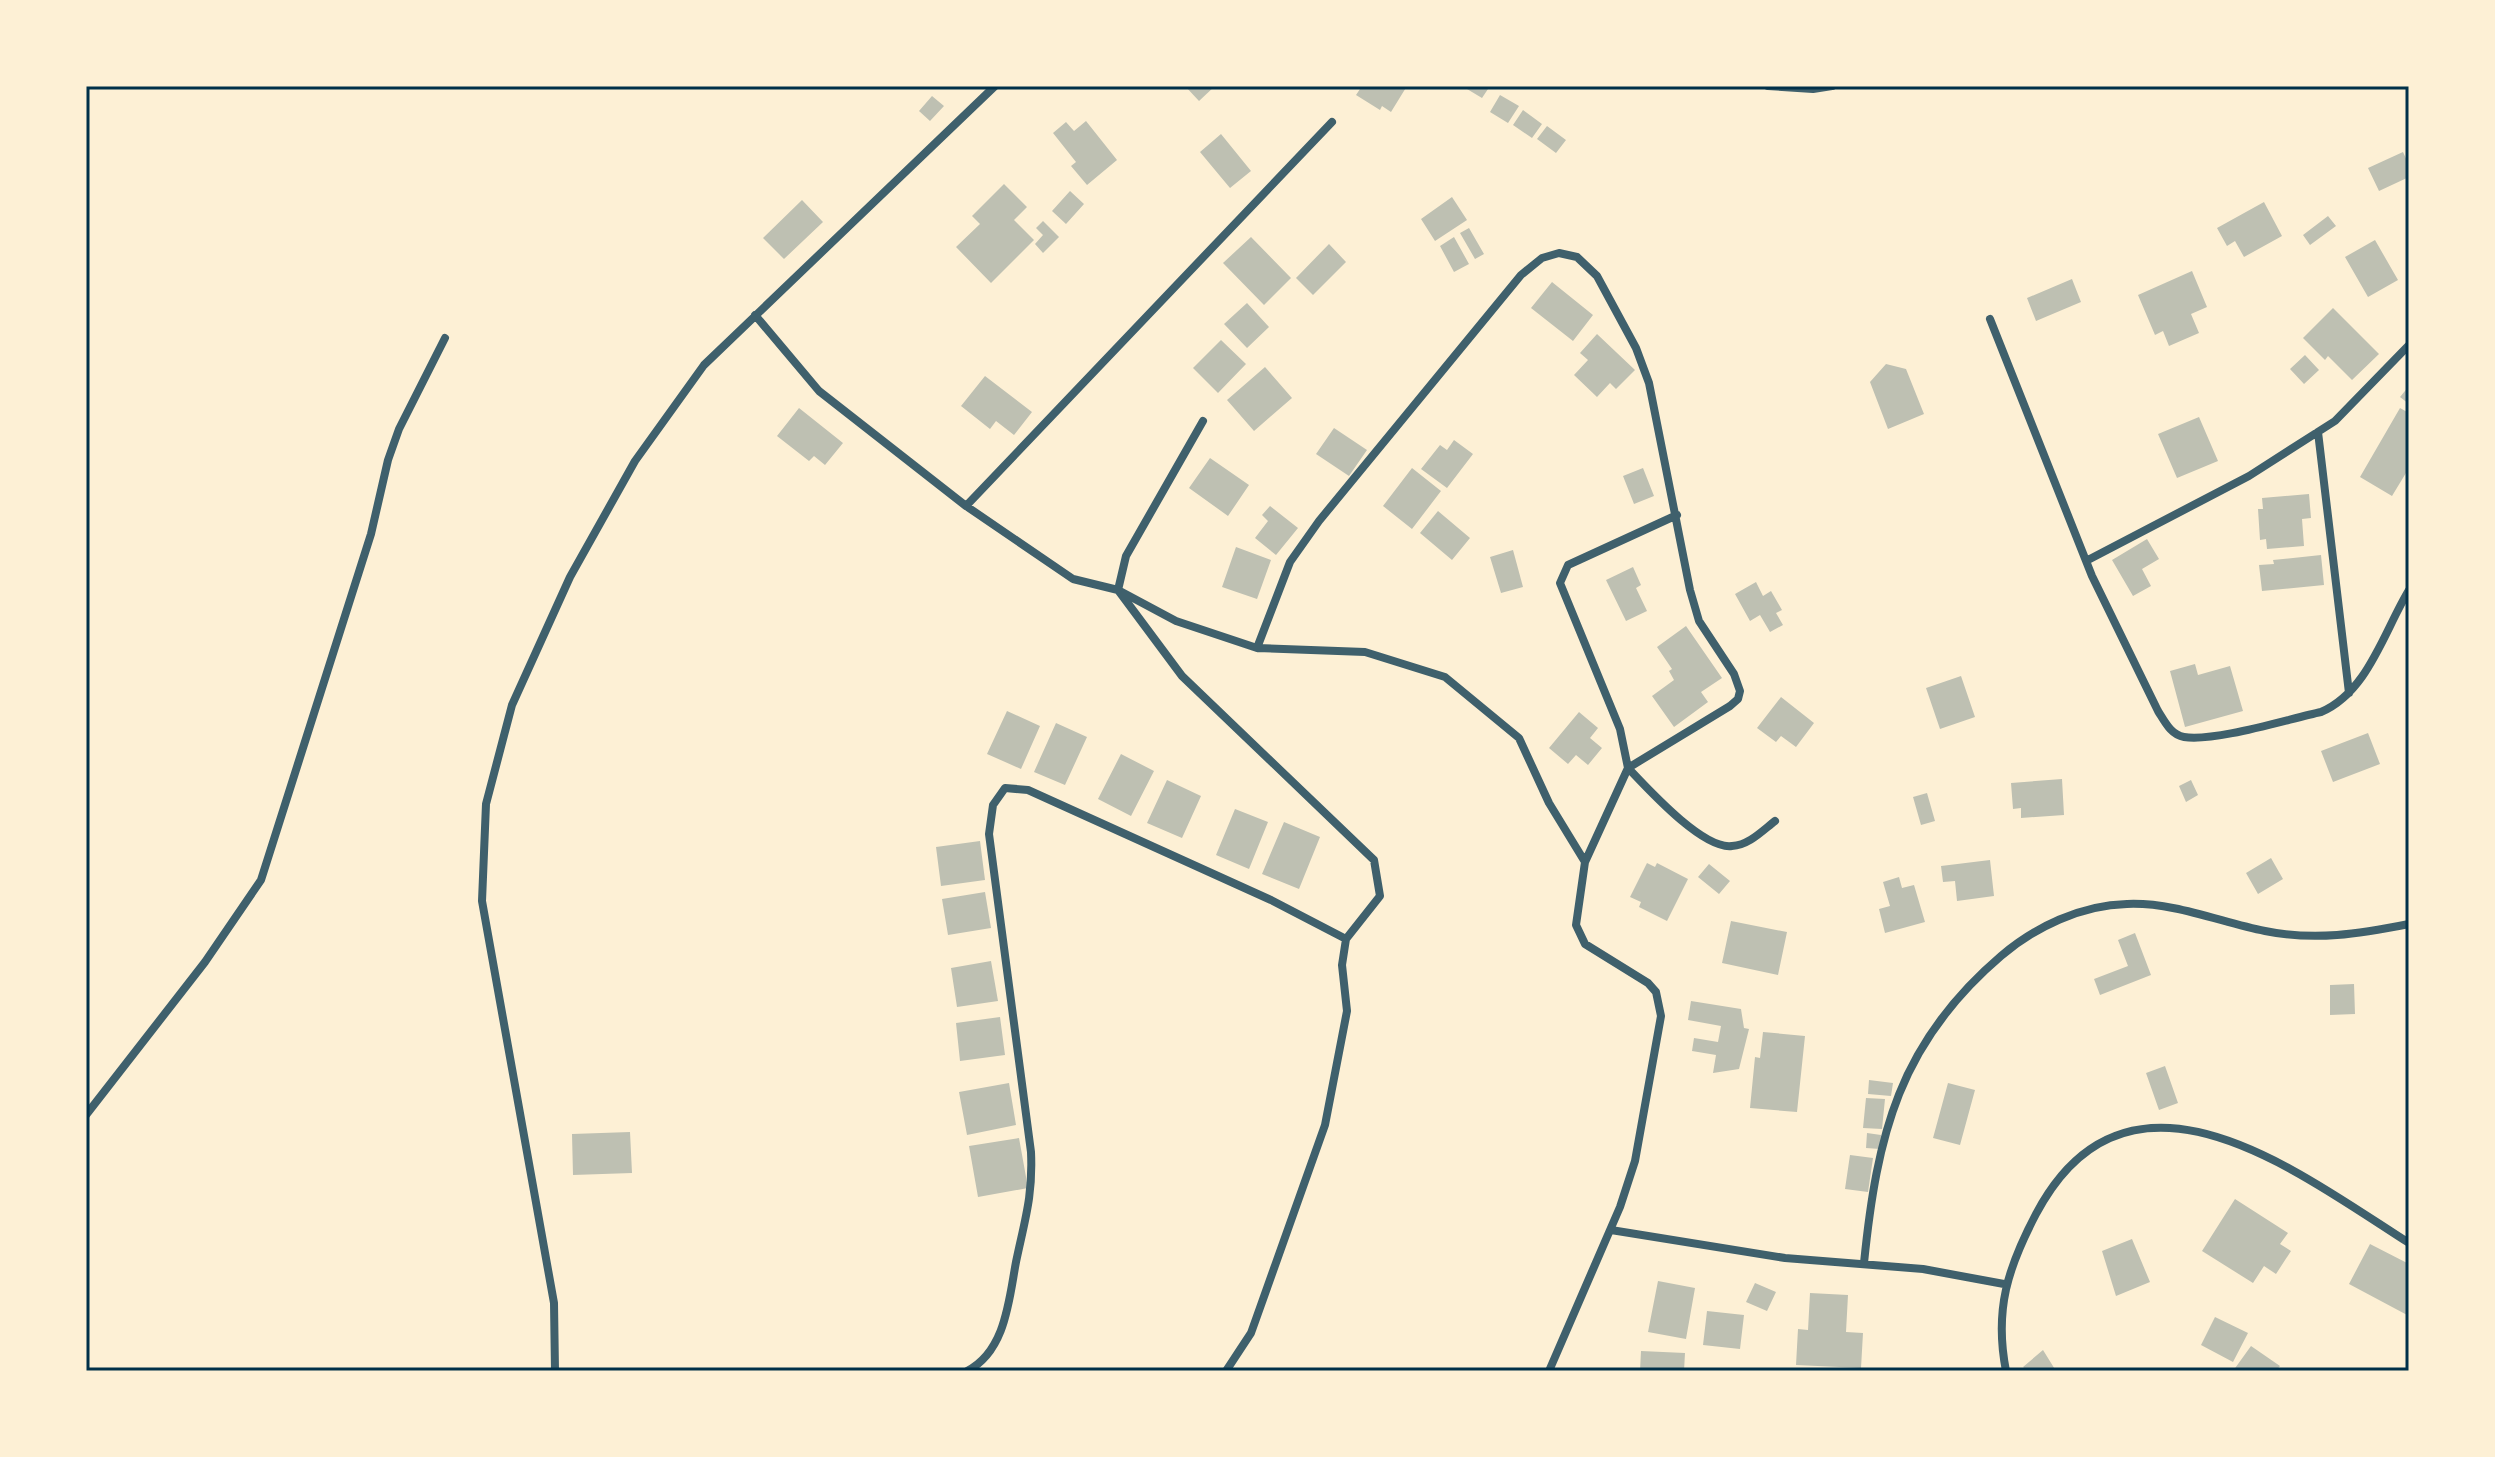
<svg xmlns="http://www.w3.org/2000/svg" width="2495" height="1457" viewBox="0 0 2495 1457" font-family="Jost,sans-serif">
<rect width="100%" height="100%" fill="#fdf0d5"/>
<path fill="#bec0b2" d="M1185 86H1215L1199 101Z
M1362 86H1407L1391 112 1382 106 1380 110 1356 95Z
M1462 86H1490L1482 98Z
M1500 95 1519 106 1508 123 1490 112Z
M932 96 944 106 930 121 919 111Z
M1523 110 1542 124 1532 138 1513 125Z
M1086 121 1117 160 1087 185 1071 166 1076 162 1053 133 1066 122 1074 131Z
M1547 126 1566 140 1556 153 1537 139Z
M1221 134 1251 171 1230 188 1200 152Z
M2403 152 2409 165V177L2379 191 2368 168Z
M1004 184 1027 207 1014 220 1034 240 991 283 956 247 980 224 972 216Z
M1070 191 1084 204 1066 224 1052 211Z
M1452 197 1467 220 1435 241 1421 219Z
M802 200 823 222 784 259 763 238Z
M2264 202 2282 236 2244 257 2235 241 2227 246 2217 228Z
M2328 216 2336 226 2310 245 2303 235Z
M1043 221 1059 237 1043 253 1035 244 1043 235 1036 228Z
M1469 228 1484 254 1475 259 1460 233Z
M1251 237 1291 278 1264 305 1223 263Z
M1454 237 1469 264 1454 272 1440 246Z
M2375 240 2398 280 2368 297 2345 257Z
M1329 244 1346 262 1313 295 1296 278Z
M2192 271 2207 307 2191 314 2199 333 2169 346 2163 331 2155 335 2138 295Z
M2072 279 2081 302 2036 321 2027 298Z
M1552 282 1593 315 1573 341 1531 308Z
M1247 303 1269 327 1247 348 1224 324Z
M2333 308 2379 354 2352 380 2328 356 2325 360 2303 338Z
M1597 334 1635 370 1616 389 1610 383 1597 397 1574 375 1588 360 1580 353Z
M1221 340 1246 364 1218 393 1193 368Z
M2305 355 2319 370 2304 384 2290 369Z
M1886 364 1906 369 1924 414 1888 429 1870 382Z
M1265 367 1292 398 1254 431 1227 400Z
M985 376 1032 412 1014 435 996 421 990 429 961 406Z
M2409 386V404L2400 397Z
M799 408 843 443 825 465 814 456 809 461 777 436Z
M2400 408 2409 413V468L2392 496 2360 477Z
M2199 417 2218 461 2177 478 2158 434Z
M1334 428 1367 450 1349 476 1316 454Z
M1454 440 1473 454 1447 488 1421 469 1440 445 1447 450Z
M1210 458 1249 485 1228 516 1189 488Z
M1412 468 1441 491 1412 529 1383 506Z
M1643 468 1654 496 1634 504 1623 476Z
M2309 494 2311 518 2302 519 2304 546 2267 549 2266 539 2260 540 2258 509H2263L2262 498Z
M1270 506 1298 528 1276 555 1255 538 1268 521 1262 515Z
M1438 511 1470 538 1452 560 1420 533Z
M2147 539 2159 559 2142 569 2151 586 2133 596 2112 560Z
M1236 547 1271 560 1257 599 1222 587Z
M1513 550 1523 587 1501 593 1490 557Z
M2321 555 2324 585 2262 591 2259 565 2274 564 2273 560Z
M1633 567 1641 585 1636 588 1647 611 1626 621 1606 580Z
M1756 582 1763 596 1771 591 1782 610 1776 613 1783 625 1770 632 1760 615 1750 621 1735 594Z
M1686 626 1722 678 1701 692 1708 702 1674 727 1652 696 1674 680 1669 671 1672 669 1657 647Z
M2195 664 2198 675 2230 666 2243 711 2185 727 2170 671Z
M1961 676 1975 717 1940 729 1926 688Z
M1781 697 1814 723 1796 747 1781 736 1776 742 1757 728Z
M1007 711 1040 726 1021 769 987 754Z
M1579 712 1598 728 1590 738 1602 748 1588 765 1576 755 1568 764 1549 748Z
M1056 723 1087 737 1065 785 1034 772Z
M2368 733 2380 764 2333 782 2321 751Z
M1121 754 1154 771 1131 816 1098 799Z
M2062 779 2064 815 2021 818V808L2013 809 2011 783Z
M1167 780 1201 796 1182 838 1147 823Z
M2191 780 2198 795 2186 802 2179 786Z
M1927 793 1935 821 1921 825 1913 797Z
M1235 809 1268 822 1249 869 1216 855Z
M1284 822 1320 837 1299 889 1262 874Z
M980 841 985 880 941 886 936 847Z
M2271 858 2283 879 2258 894 2246 873Z
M1990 860 1994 896 1957 901 1955 881 1943 882 1941 866Z
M1647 863 1655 867 1657 863 1688 879 1667 921 1639 907 1641 902 1630 897Z
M1709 864 1730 881 1719 894 1698 877Z
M1899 877 1902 888 1914 885 1925 922 1885 933 1879 909 1890 906 1883 882Z
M985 892 991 928 948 935 942 899Z
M1731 921 1787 932 1778 975 1722 963Z
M2135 933 2151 975 2100 995 2094 979 2128 966 2118 940Z
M991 961 998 1001 957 1007 951 968Z
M2354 984 2355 1014 2330 1015V985Z
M1691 1001 1741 1009 1744 1028 1749 1029 1739 1069 1713 1073 1716 1055 1692 1051 1694 1038 1718 1042 1721 1026 1688 1020Z
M1000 1017 1005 1055 960 1061 956 1023Z
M1763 1032 1805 1036 1797 1112 1750 1108 1755 1057 1760 1058Z
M2165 1066 2178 1103 2159 1110 2146 1073Z
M1869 1080 1893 1083 1891 1096 1868 1094Z
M1009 1083 1016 1125 967 1135 959 1092Z
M1948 1083 1975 1090 1960 1145 1933 1138Z
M1866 1098 1885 1099 1882 1129 1863 1128Z
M630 1132 632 1173 573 1175 572 1134Z
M1867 1133 1881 1135 1880 1149 1866 1148Z
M1019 1138 1028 1188 978 1197 969 1146Z
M1850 1155 1873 1158 1868 1192 1845 1189Z
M2235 1199 2288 1233 2280 1244 2291 1251 2276 1274 2264 1266 2253 1283 2202 1251Z
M2132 1239 2150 1282 2116 1296 2102 1251Z
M2370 1244 2409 1264V1316L2349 1284Z
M1658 1281 1695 1288 1686 1339 1648 1332Z
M1755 1283 1776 1292 1767 1311 1746 1302Z
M1810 1293 1848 1295 1846 1332 1863 1333 1861 1368 1796 1365 1798 1329 1808 1330Z
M1707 1311 1744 1315 1740 1349 1703 1345Z
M2215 1317 2248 1333 2233 1362 2201 1345Z
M2251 1346 2280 1366 2276 1371H2233Z
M2043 1350 2056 1371H2027L2023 1367Z
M1641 1351 1685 1353 1684 1371H1640Z"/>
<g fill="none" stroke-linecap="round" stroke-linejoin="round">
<path stroke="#3f606c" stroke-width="8" d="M1768 86 1813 89 1832 86
M755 315 819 391 966 506 1073 579 1118 590 1176 621 1257 648 1365 652 1445 677 1519 738 1549 803 1585 862
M1990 319 2092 576 2158 711C2165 722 2171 735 2184 737 2215 742 2288 719 2321 712 2368 692 2384 631 2409 590
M1203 421 1126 556 1118 590 1182 676 1374 860 1380 896 1346 939
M2318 432 2349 693
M966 506 1332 122
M2086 561 2249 476 2335 421 2409 345
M1257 648 1290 562 1319 521 1521 275 1542 258 1559 253 1577 257 1597 276 1636 348 1649 383 1690 590 1699 621 1734 674 1740 691 1738 699 1730 706 1628 768C1648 789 1703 850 1732 846 1749 845 1762 831 1775 821
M86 1115 205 962 261 880 371 534 388 460 399 429 445 338
M1611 1230 1785 1258 1923 1269 2004 1284
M1864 1263C1877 1135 1899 1043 2001 956 2035 927 2081 905 2127 904 2174 902 2220 922 2265 931 2315 941 2359 934 2409 924
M555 1371 554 1303 482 901 486 804 512 705 570 577 635 461 704 365 995 86
M967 1371C1006 1351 1009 1299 1016 1262 1025 1219 1033 1196 1031 1152L989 834 993 805 1005 788 1028 790 1271 900 1346 939 1342 965 1347 1011 1325 1125 1251 1333 1226 1371
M1549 1371 1620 1207 1635 1161 1661 1016 1656 992 1648 983 1585 944 1576 925 1585 862 1628 768 1620 729 1560 583 1568 565 1677 515
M2006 1371C1994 1310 2008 1267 2036 1214 2128 1040 2296 1171 2409 1243"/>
</g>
<rect width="2495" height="1457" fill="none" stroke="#fdf0d5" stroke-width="176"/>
<rect x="88" y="88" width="2319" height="1281" fill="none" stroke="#003049" stroke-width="3"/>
</svg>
